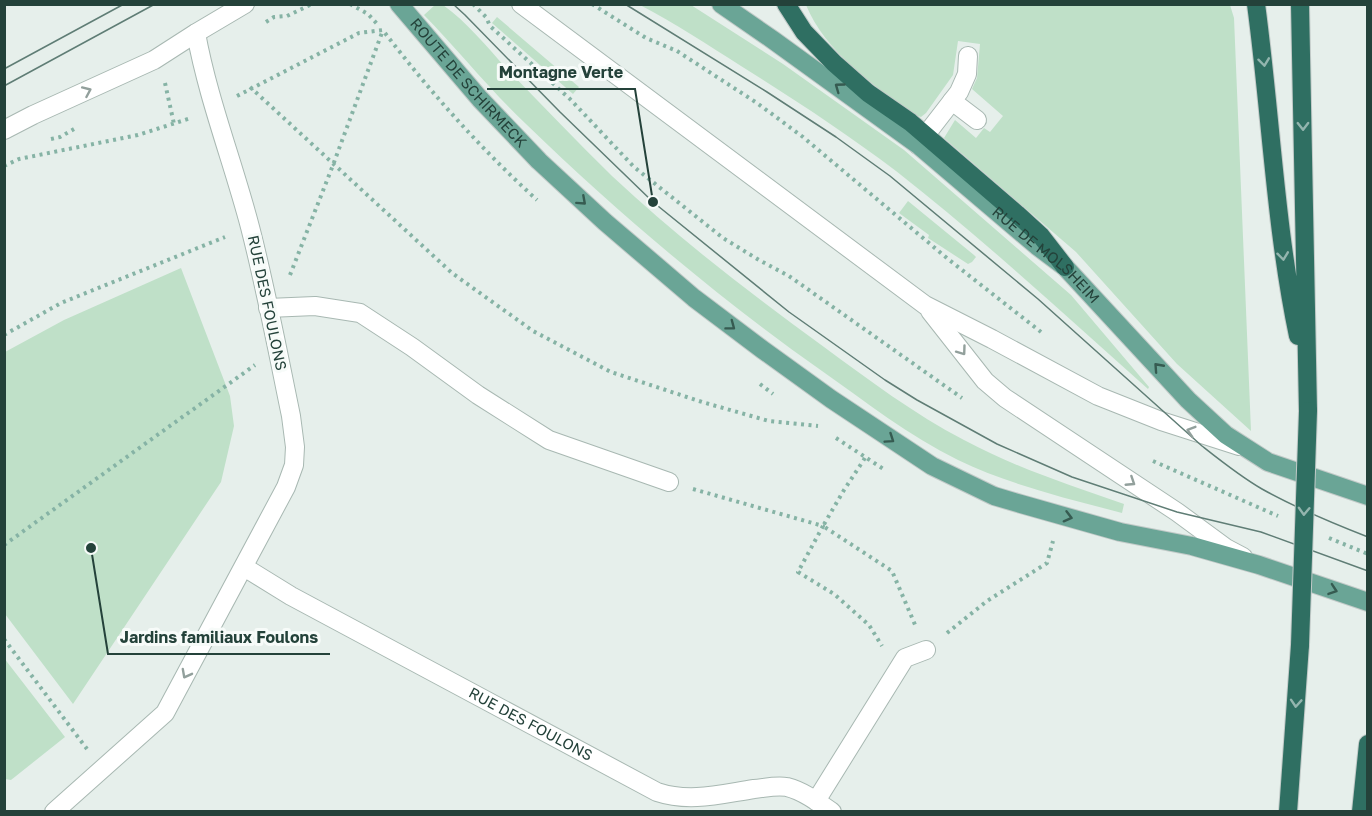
<svg xmlns="http://www.w3.org/2000/svg" width="1372" height="816" viewBox="0 0 1372 816" font-family="'Golos Text',sans-serif">
<rect width="100%" height="100%" fill="#e6efeb"/>
<path fill="#bfe0c8" d="M435 5H443C467 22 487 47 507 69 542 105 576 141 612 176 678 238 751 294 824 347 869 380 914 414 964 440 1014 467 1069 485 1124 504L1122 513C1066 498 1010 485 958 460 909 436 866 402 822 371 717 297 618 213 526 124 490 90 459 51 424 15Z
M640 5H691L783 64 904 150 1071 295 1149 387 1148 389C1065 315 983 239 896 171 846 133 794 99 741 66 708 45 675 23 640 5Z
M806 5H1230L1234 18 1251 431 1177 364 1076 252 944 138 955 120 976 138 984 128 990 132 1003 116 972 89 977 78 980 44 958 41 953 75 926 113 921 117 912 114C872 83 826 53 806 5Z
M497 17 579 87 573 94 492 23Z
M908 201 974 255 976 257 972 262 968 264 928 238 929 235 899 213Z
M181 268 230 396 234 426 221 482 73 704 5 614V352L64 320Z
M4 658 65 737 11 780 5 779Z"/>
<g fill="none" stroke-linecap="round" stroke-linejoin="round">
<defs>
<g id="minor">
<path d="M521 4 925 305 992 339 1098 396 1161 421 1239 446"/>
<path d="M952 101 977 120"/>
<path d="M4 130 33 115 154 60 196 33 245 4"/>
<path d="M918 145 959 92 967 74 968 56"/>
<path d="M268 308 315 306 360 313 412 347 478 395 549 440 669 482"/>
<path d="M930 311 985 381 1005 398 1177 512 1226 548 1243 557"/>
<path id="s1" d="M244 567 291 596 657 792C690 803 721 794 754 789 765 788 776 785 787 787 803 791 818 802 832 812"/>
<path d="M816 801 905 658 926 650"/>
<path d="M54 812 165 713 286 487 294 465 295 447 291 416C278 353 266 289 250 227 233 162 208 99 196 33"/>
</g>
<g id="major">
<path id="s2" d="M399 4 480 99 539 161 605 222 694 298 763 350 831 399 932 466 994 496 1021 504 1120 532 1192 546 1259 565 1368 602"/>
<path id="s3" d="M721 4 773 40 918 145 1037 246 1065 267 1188 400 1226 435 1268 462 1368 496"/>
</g>
<path id="highway" d="M786 4 804 32 834 63 868 93 910 122 1017 214 1041 236 1065 267
M1256 4C1271 115 1275 226 1298 336
M1300 4 1308 411
M1288 812 1300 645
M1361 812 1368 744"/>
</defs>
<use href="#minor" stroke="#a8b8b2" stroke-width="20"/>
<use href="#major" stroke="#c2cac8" stroke-width="20"/>
<use href="#highway" stroke="#c2cac8" stroke-width="20"/>
<path stroke="#86b3a5" stroke-width="4" stroke-dasharray="3 4.5" stroke-linecap="butt" d="M350 4 368 14 378 25
M473 4 486 17 490 26 570 99 634 167 723 238 759 260 789 276 962 398
M592 4 646 38 677 51 757 103 803 137 948 259 1041 332
M266 22 274 17 287 16 312 4
M385 33C432 94 480 148 537 200
M165 83 174 124
M250 87 452 273 533 331 611 372 702 402 769 421 818 426
M237 96 359 33 383 30
M51 139 60 137 74 129
M4 166 19 159 138 135 191 118
M290 275 333 165 383 30
M4 335 61 303 225 237
M760 384 773 394
M836 438 885 470
M865 458 844 490 823 526 892 571 916 627
M1153 461 1278 516
M693 489 823 526 798 572 834 594 869 625 882 646
M1329 538 1368 554
M4 545 255 365
M947 633 987 601 1047 563 1053 541
M4 639 87 749"/>
<use href="#minor" stroke="#fff" stroke-width="18"/>
<use href="#major" stroke="#6aa596" stroke-width="18"/>
<use href="#highway" stroke="#2f6f62" stroke-width="18"/>
<path stroke="#5f7d75" stroke-width="1.5" d="M453 4 465 15 560 112 653 202 789 312 885 380 917 400 997 444 1072 477 1177 512 1261 532 1368 571
M625 4 767 92 836 137 890 176 1038 299 1202 446C1221 461 1241 477 1262 489 1296 508 1332 523 1368 537
M4 69 124 4
M4 86 155 4"/>
<defs>
<path id="highway-bridge" d="M1300 645 1308 411"/>
</defs>
<use href="#highway-bridge" stroke="#c2cac8" stroke-width="20" stroke-linecap="butt"/>
<use href="#highway-bridge" stroke="#2f6f62" stroke-width="18"/>
</g>
<defs><path id="oneway-chevron" d="M-2-3.5L2.5 0L-2 3.5" fill="none" stroke-width="1.6" stroke-linecap="round" stroke-linejoin="round" transform="scale(1.5)"/></defs>
<g stroke="#93b5ae">
<use href="#oneway-chevron" transform="translate(1264 62) rotate(83)"/>
<use href="#oneway-chevron" transform="translate(1303 126) rotate(89)"/>
<use href="#oneway-chevron" transform="translate(1283 256) rotate(83)"/>
<use href="#oneway-chevron" transform="translate(1304 511) rotate(92)"/>
<use href="#oneway-chevron" transform="translate(1296 703) rotate(94)"/>
</g>
<g stroke="#365b51">
<use href="#oneway-chevron" transform="translate(839 87) rotate(-144)"/>
<use href="#oneway-chevron" transform="translate(582 201) rotate(42)"/>
<use href="#oneway-chevron" transform="translate(731 326) rotate(37)"/>
<use href="#oneway-chevron" transform="translate(1158 367) rotate(-132)"/>
<use href="#oneway-chevron" transform="translate(890 439) rotate(34)"/>
<use href="#oneway-chevron" transform="translate(1068 517) rotate(15)"/>
<use href="#oneway-chevron" transform="translate(1333 590) rotate(19)"/>
</g>
<g stroke="#92a09c">
<use href="#oneway-chevron" transform="translate(87 91) rotate(-24)"/>
<use href="#oneway-chevron" transform="translate(962 351) rotate(54)"/>
<use href="#oneway-chevron" transform="translate(1191 431) rotate(-163)"/>
<use href="#oneway-chevron" transform="translate(1131 482) rotate(33)"/>
<use href="#oneway-chevron" transform="translate(186 674) rotate(118)"/>
</g>
<g text-anchor="middle" stroke-width="6" stroke-linejoin="round" paint-order="stroke">
<g font-size="15" fill="#24423a" stroke="#f7fbf9">
<text dy="5" stroke="none"><textPath href="#s2" startOffset="105">ROUTE DE SCHIRMECK</textPath></text>
<text dy="5" stroke="none"><textPath href="#s3" startOffset="411">RUE DE MOLSHEIM</textPath></text>
<text transform="translate(267 303) rotate(78)" y="5">RUE DES FOULONS</text>
<text dy="5" stroke="none"><textPath href="#s1" startOffset="327">RUE DES FOULONS</textPath></text>
</g>
</g>
<path fill="none" stroke="#24423a" stroke-width="2" d="M653 202L635 89H487M91 548L108 654H330"/>
<g fill="#24423a" stroke="#f7fbf9" stroke-width="2">
<circle cx="653" cy="202" r="6"/>
<circle cx="91" cy="548" r="6"/>
</g>
<g font-size="16" text-anchor="middle" font-weight="bold" fill="#24423a" stroke="#f7fbf9" stroke-width="6" stroke-linejoin="round" paint-order="stroke">
<text x="561" y="78">Montagne Verte</text>
<text x="219" y="643">Jardins familiaux Foulons</text>
</g>
<rect width="1372" height="816" fill="none" stroke="#24423a" stroke-width="12"/>
</svg>
